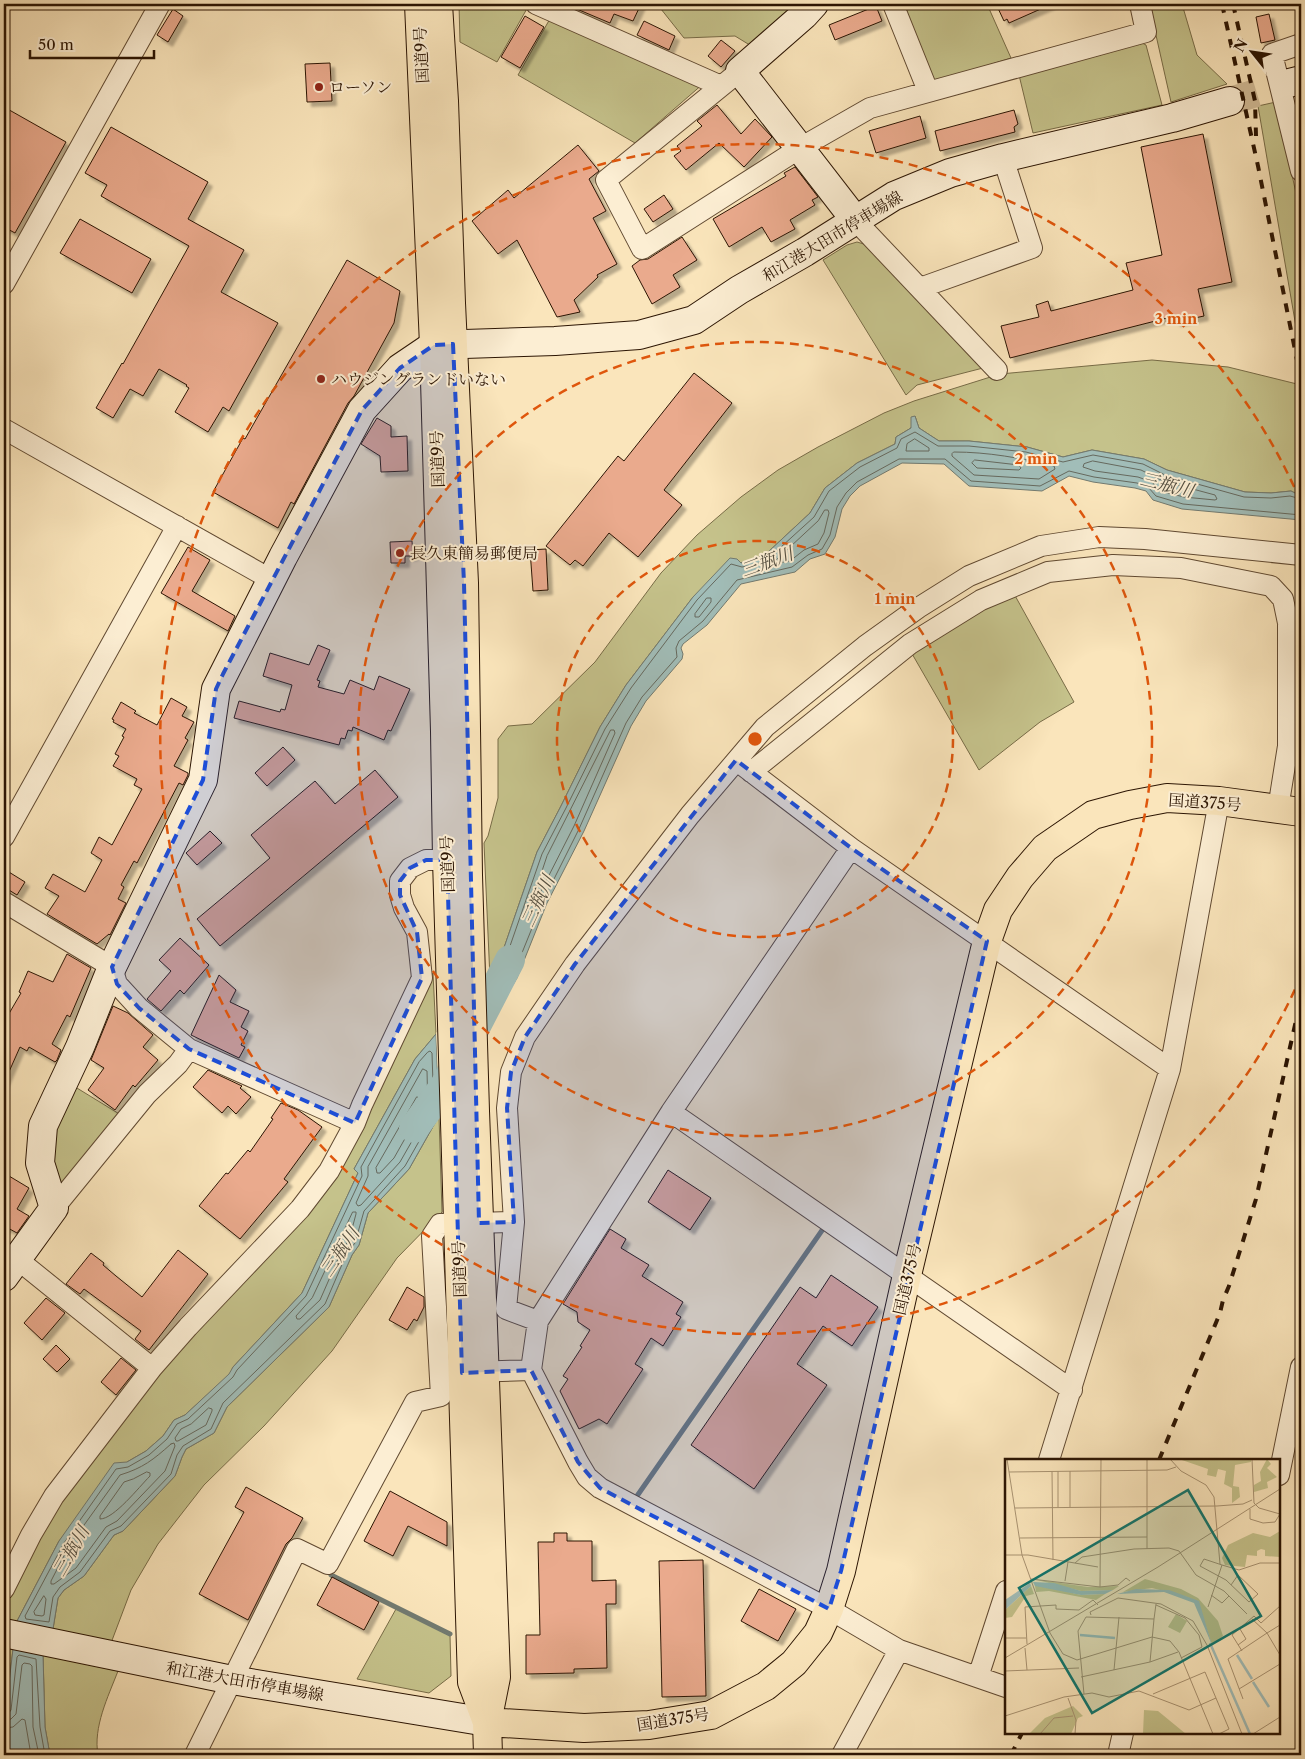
<svg xmlns="http://www.w3.org/2000/svg" width="1305" height="1759" viewBox="0 0 1305 1759" font-family="'Libre Caslon Text','Noto Serif JP',serif">
<defs>
<filter id="shadow"><feDropShadow dx="4.5" dy="4.5" stdDeviation="1" flood-color="#0004"/></filter>
</defs>
<rect width="100%" height="100%" fill="#fae5bb"/>
<filter id="stains"><feTurbulence type="fractalNoise" baseFrequency=".004" numOctaves="4"/><feColorMatrix values="0 0 0 0 .2 0 0 0 0 .09 0 0 0 0 .02 0 0 0 .5 -.17"/></filter>
<radialGradient id="worn" r=".72"><stop offset=".6" stop-color="#630" stop-opacity="0"/><stop offset="1" stop-color="#630" stop-opacity=".3"/></radialGradient>
<path fill="#c5c28b" stroke="#786c47" d="M459 4H526L529 5 497 62 460 42Z
M657 4H801L753 47 735 36 684 38Z
M905 4H987L1011 58 935 82 902 9Z
M1149 4H1182L1197 55 1227 84 1171 102Z
M551 17 704 83 635 143 518 75Z
M1140 42 1146 45 1162 105 1033 133 1019 75Z
M1276 102 1301 216V356L1258 106Z
M857 242 874 247 983 368 917 385 906 395 823 260 847 245Z
M1152 360 1228 367 1297 384 1301 414V496L1291 491 1271 493 1245 492 1167 470 1144 459 1092 450 1063 457 1027 447 969 441H939L919 428 915 416 911 428 896 437 895 444 857 463 825 488 810 513 767 553 755 559 740 563 693 597 626 685 600 727 561 806 537 852 497 968 490 979 484 843 488 836 498 798V739L508 726 532 724 595 662 661 573 697 535 741 497 778 470 818 447 884 413 914 401 1000 374Z
M1013 592 1074 702 1040 722 979 770 911 652Z
M433 973 436 1034 415 1059 354 1169 358 1173 302 1293 233 1367 230 1374 185 1415 174 1420 163 1436 146 1451 127 1462 59 1541 16 1623 4 1620V1597L27 1551 135 1394 298 1218 396 1048Z
M72 1085 121 1115 57 1193 48 1161 58 1113Z
M439 1116 442 1212 397 1258 332 1351 264 1426 204 1485 158 1544 131 1590 111 1643 53 1629 58 1598 64 1590 84 1576 114 1535 123 1531 175 1476 182 1457 186 1449 214 1433 227 1407 329 1307 352 1255 359 1245 368 1213 409 1169Z
M396 1609 450 1635 451 1676 429 1693 357 1679Z
M4 1647 13 1649 6 1708 5 1755H4Z
M43 1655 118 1671C108 1697 93 1727 98 1755H50L45 1727Z"/>
<path fill="#a1bdb8" stroke="#727a70" d="M915 416 919 428 939 441H969L1027 447 1063 457 1092 450 1144 459 1167 470 1245 492 1271 493 1291 491 1301 496V520L1182 509 1153 500 1146 491 1135 488 1093 482 1069 476 1042 491 969 486 944 464 902 463 860 486 850 496 842 509 835 537 825 554 810 559 795 572 741 584 707 625 683 644 681 648 683 654 682 659 646 701 631 726 584 831 547 903 517 978 492 1020 490 979 497 968 537 852 561 806 600 727 626 685 693 597 730 558 737 559 741 563 755 559 767 553 810 513 825 488 857 463 895 444 896 437 911 428V417Z
M436 1034 439 1116 409 1169 368 1213 359 1245 352 1255 329 1307 227 1407 214 1433 186 1449 182 1457 175 1476 123 1531 114 1535 84 1576 64 1590 58 1598 53 1629 16 1623 59 1541 114 1463 127 1462 146 1451 163 1436 174 1420 185 1415 229 1374 233 1367 302 1293 358 1173 354 1169 415 1059Z
M13 1649 43 1655 45 1727 50 1755H5L6 1708Z"/>
<path fill="#fae5bb" d="M490 975 492 1020V1022L490 1020 488 979Z
M436 1032 439 1034 442 1117 440 1121Z"/>
<g fill="none" stroke-linecap="round" stroke-linejoin="round">
<path stroke="#66695e" stroke-width="1" d="M915 439 929 448V451H906L907 444Z
M954 452C988 452 1021 458 1054 466L1055 469 1039 479 974 475 952 456V454Z
M975 460 1019 465 1021 468 1019 470 977 468 972 463Z
M1093 461 1141 470 1163 481 1215 495 1217 499 1215 500 1184 497 1160 491 1152 482 1138 477 1095 471 1083 467 1084 464Z
M1301 499 1290 496 1271 498 1244 497 1165 475 1143 464 1093 455 1063 462 1026 452 969 446H938L915 432 901 439 897 448 860 467 829 491 814 517 770 557 757 564 742 567 731 564 697 600 631 688 605 729 566 808 542 854 502 969 495 980 496 996H500L513 975 543 901 579 829 626 723 642 697 677 657 676 648 679 641 703 621 737 580 792 567 808 555 822 549 830 535 837 507 846 493 857 482 899 459H945L971 481 1040 486 1069 471 1094 477 1137 483 1148 487 1156 496 1183 504 1301 515
M825 510H828L829 513 824 533 818 544 804 550 790 561 777 563 776 560 818 521Z
M707 598H711V602L699 617H695V614Z
M611 730H614L615 733 574 826 540 893 537 895 535 892 547 856Z
M428 1052 430 1051 432 1053 434 1115 405 1166 364 1211 355 1243 347 1253 325 1304 223 1403 211 1429 183 1446 177 1455 171 1474 121 1526 110 1531 80 1572 60 1587 53 1597 49 1622 26 1619 25 1616 64 1543 116 1469 128 1467 149 1455 167 1439 177 1424 188 1419 233 1377 237 1370 306 1296 362 1176 361 1167 419 1062Z
M423 1069 427 1071 428 1113 400 1162 361 1205 358 1206 356 1203 368 1176V1167Z
M417 1097 420 1098V1112L394 1158 380 1173H377L376 1168Z
M353 1212H356V1214L349 1240 342 1250 320 1300 300 1319H297L296 1316 312 1298Z
M209 1408 212 1409V1411L206 1425 178 1441H176L175 1438 181 1429 191 1424Z
M171 1444 174 1443 175 1446 165 1471 117 1521 106 1527 76 1568 54 1584H51V1581L69 1546 120 1475C143 1468 153 1460 171 1444Z
M147 1472 150 1473V1476C139 1487 114 1519 100 1519V1516L124 1482 133 1479Z
M44 1596 46 1599 44 1615 42 1616 35 1615 34 1612Z
M4 1715 8 1714 11 1710 17 1657 19 1655 36 1659 40 1727 45 1755
M4 1721 11 1719 16 1714 22 1665 24 1663 30 1664 32 1666 33 1727 39 1755
M4 1728 13 1727 22 1719 25 1720 31 1755"/>
<path stroke="#727a70" stroke-width="5" d="M637 1496 823 1229
M331 1575 450 1634"/>
<path stroke="#a1bdb8" stroke-width="30" d="M414 1128 446 1084 510 960"/>
</g>
<path fill="#eaaa8d" stroke="#2c1503" filter="url(#shadow)" d="M565 4H641L633 21 614 14 610 23Z
M996 4H1052L1009 23 1007 19 1004 21Z
M876 6 882 21 835 40 829 25Z
M173 9 183 16 168 42 157 35Z
M1269 14 1275 40 1261 43 1256 17Z
M525 16 544 27 520 68 501 57Z
M644 21 675 36 669 50 637 35Z
M721 40 735 51 721 67 708 56Z
M330 63 332 101 307 102 305 64Z
M717 105 741 134 755 119 772 137 744 167 719 143 686 170 674 156 681 151 677 146 702 126 697 121Z
M4 107 66 142 15 233 4 227Z
M1014 110 1018 124 1014 127 1015 132 940 151 935 131Z
M920 116 926 138 876 153 869 131Z
M111 127 208 182 188 219 244 250 221 292 278 323 229 411 223 407 208 432 175 412 189 388 186 386 187 385 159 369 143 396 130 389 113 418 96 408 122 363 123 364 189 246 101 196 107 185 85 173Z
M1203 134 1232 282 1198 289 1204 316 1176 322 1175 316 1010 358 1001 326 1039 317 1036 305 1048 301 1051 311 1133 290 1126 263 1162 255 1141 147Z
M578 145 599 171 589 179 606 211 593 218 617 264 597 275 598 277 574 300 580 312 557 317 517 240 498 254 472 221 508 190 514 198Z
M795 167 818 197 812 200 815 205 790 220 795 229 771 242 762 227 729 247 713 219 786 176 784 173Z
M664 195 673 209 653 222 644 209Z
M80 219 151 259 132 293 60 253Z
M682 237 697 260 673 275 680 287 652 304 632 266 640 260 648 259Z
M347 260 400 291 394 323 354 396 348 403 294 504 291 502 278 528 213 492 243 438 245 439Z
M694 373 732 403 664 490 682 505 638 557 609 533 583 566 575 560 570 565 546 546 618 456 624 461Z
M377 418 391 426V437L407 436 408 471 381 472 380 456 361 444Z
M412 541 413 556H405V563H391L390 542Z
M188 547 210 560 192 591 235 616 228 631 161 593Z
M546 549 548 590 533 591 530 550Z
M318 645 330 650 317 680 320 681 318 687 344 694 350 680 374 690 379 676 410 689 391 731 388 730 384 740 353 727 352 731 348 730 345 739 341 738 339 745 234 718 239 701 280 712 281 709 285 710 292 685 263 676 270 653 309 665Z
M171 698 187 707 182 716 194 722 185 738 188 740 174 766 188 773V775L183 785 179 783 137 863 134 861 121 885 124 887 118 899 126 903 110 935 109 934 97 944 47 914 59 896 45 888 53 874 85 892 102 860 91 853 99 837 112 845 142 789 134 785 137 779 113 766 119 756 115 754 124 737 122 736 126 729 113 722 114 720 112 719 121 702 136 711 134 713 157 725Z
M283 747 295 760 267 786 255 773Z
M375 770 398 797 220 946 197 919 270 858 251 835 315 781 335 804Z
M210 831 222 843 197 865 186 853Z
M4 869 25 882 17 895 4 887Z
M180 938 209 965 184 994 180 990 161 1011 147 999 171 971 159 960Z
M67 954 91 968 70 1017 67 1015 52 1044 61 1050 57 1060 55 1062 29 1047 27 1051 20 1047 4 1083V1027L7 1017 21 993 19 992 28 971 53 982Z
M219 975 236 990 230 1002 249 1011 241 1027 248 1031 241 1045 245 1047 239 1058 191 1035Z
M113 1006 128 1013 153 1035 143 1047 158 1060 135 1087 133 1085 115 1110 88 1090 104 1068 91 1060Z
M208 1070 242 1086 240 1088 251 1097 236 1114 228 1106 222 1113 193 1087Z
M281 1103 298 1110 322 1127 284 1179 288 1182 240 1239 199 1206 226 1173 228 1174 248 1150 250 1152 273 1119 271 1118Z
M668 1170 711 1198 690 1230 648 1202Z
M4 1173 29 1188 17 1209 29 1216 17 1233 6 1227 4 1231Z
M610 1229 626 1239 621 1248 649 1265 642 1276 683 1302 676 1314 681 1317 663 1346 651 1338 635 1364 643 1369 607 1424 599 1419 579 1429 560 1391 568 1379 563 1376 582 1347 580 1346 590 1330 578 1322 577 1312 563 1304Z
M178 1250 208 1274 149 1350 135 1339 141 1331 84 1289 80 1294 66 1284 91 1253 104 1263 103 1265 116 1276 142 1297Z
M831 1275 878 1307 852 1346 823 1326 797 1364 827 1385 754 1489 691 1445 800 1287 816 1298Z
M407 1287 424 1297V1307L417 1321 414 1319 407 1330 389 1320Z
M46 1298 65 1313 42 1340 24 1323Z
M56 1345 70 1359 57 1372 43 1359Z
M121 1358 136 1370 116 1395 101 1382Z
M246 1487 303 1518 292 1538 286 1544 248 1620 199 1594 244 1512 235 1507Z
M390 1491 447 1522V1546L408 1526 393 1556 364 1541Z
M554 1533H567V1541H592V1581L616 1580V1604H606L607 1668 574 1669V1673L526 1674V1635H540L538 1542H554Z
M703 1560 706 1696 662 1697 659 1561Z
M332 1577 379 1602 364 1630 317 1605Z
M759 1589 796 1609 778 1641 741 1621Z"/>
<g fill="none" stroke-linecap="round" stroke-linejoin="round">
<path stroke="#d1bb96" stroke-width="28" stroke-dasharray="28 14" stroke-linecap="butt" d="M1230 101 1289 83"/>
<defs>
<path id="street" d="M536 4 721 86
M893 4 928 91
M1301 44 1272 54 1301 171
M740 71 606 180 642 249 800 148 870 108 1146 32 1140 4
M856 221 997 370
M4 284 160 4
M920 288 1032 248 1003 158
M4 429 272 580
M741 764 851 848
M751 772 910 644 981 600 1048 572 1113 565 1181 568 1271 586 1283 599 1288 623V746L1278 809
M4 837 177 526
M4 902 112 967 117 984 139 1008 189 1049 355 1123 362 1105 422 978 417 932 404 908 400 895V881L410 868 426 860H447
M671 1112 1072 1390
M54 1208 147 1094 178 1064 189 1049
M17 1259 152 1368
M538 1321 506 1309 514 1222 507 1108 511 1072 525 1037 575 964 690 815 765 727 865 646 918 608 969 576 1041 546 1099 537 1145 539 1301 555
M470 1372 531 1370
M1049 1460 1170 1069 1219 801
M1279 1475 1301 1367
M4 1589 31 1535 54 1496 152 1368 188 1327 300 1209 329 1171 355 1123
M978 1677 1006 1591
M1006 1687 899 1650 829 1609 600 1488 587 1477 578 1462 531 1370 538 1321 671 1112 851 848 1170 1069
M195 1755 297 1549 328 1564 415 1402 441 1396 432 1236 440 1224 514 1222
M842 1755 899 1650
M1118 1755 1123 1733"/>
<path id="secondary" d="M814 4 804 15 740 71 856 221
M1289 83 1301 80
M4 1277 54 1208 40 1163 43 1126 80 1047 112 967 203 780 216 689 283 557 362 410 400 368 434 345 555 341 639 335 694 320 739 290 805 252 894 196 950 173 1003 158 1172 118 1230 101
M4 1633 232 1680 487 1722"/>
<path id="highway" d="M419 4 434 345 445 731 447 860 472 1682 487 1722
M438 4 444 101 451 303 464 583 468 875 475 1111 496 1677 487 1722 488 1755
M487 1722 584 1728 649 1725 711 1715 766 1686 794 1663 818 1633 829 1609 841 1571 907 1275 987 941 998 910 1020 877 1045 848 1093 815 1130 805 1167 798 1219 801 1301 812"/>
</defs>
<use href="#street" stroke="#604931" stroke-width="22"/>
<use href="#secondary" stroke="#2c1503" stroke-width="30"/>
<use href="#highway" stroke="#2c1503" stroke-width="30"/>
<use href="#street" stroke="#fceed3" stroke-width="20"/>
<use href="#secondary" stroke="#fceed3" stroke-width="28"/>
<use href="#highway" stroke="#fae5bb" stroke-width="28"/>
<path stroke="#2c1503" stroke-width="4" stroke-dasharray="9 9" stroke-linecap="butt" d="M1222 4 1258 166 1298 365 1301 392
M1233 4 1255 101 1256 136
M1159 1460 1220 1313 1223 1300 1229 1286 1256 1199 1297 1016 1301 988
M1011 1755 1022 1733"/>
</g>
<path fill="#1d4ed8" fill-opacity="0.2" stroke="#1d4ed8" stroke-width="4" stroke-dasharray="10 6" stroke-linejoin="round" d="M453 344 464 583 479 1223 514 1222 507 1108 511 1072 525 1037 575 964 736 760 851 848 987 941 841 1571 829 1609 600 1488 578 1462 531 1370 462 1373 447 860H426L410 868 400 881V895L417 932 422 978 355 1123 189 1049 139 1008 117 984 112 967 203 780 216 689 223 674 362 410 400 368 434 345Z"/>
<g fill="none" stroke="#df560c" stroke-width="2.5" stroke-dasharray="9 6">
<circle cx="755" cy="739" r="198"/>
<circle cx="755" cy="739" r="397"/>
<path d="M1301 976A595 595 0 1 1 1301 502"/>
</g>
<g fill="#8f2418" stroke="#fceed3" stroke-width="2">
<circle cx="319" cy="87" r="5"/>
<circle cx="321" cy="379" r="5"/>
<circle cx="400" cy="553" r="5"/>
</g>
<g text-anchor="middle" stroke-width="4" stroke-linejoin="round" paint-order="stroke">
<g font-size="16" fill="#2c1503" stroke="#fceed3">
<text transform="translate(421 55) rotate(-93)" y="6">国道9号</text>
<text transform="translate(832 236) rotate(-31)" y="6">和江港大田市停車場線</text>
<text transform="translate(437 459) rotate(-92)" y="6">国道9号</text>
<text transform="translate(1205 802) rotate(4)" y="6">国道375号</text>
<text transform="translate(447 864) rotate(-92)" y="6">国道9号</text>
<text transform="translate(459 1269) rotate(-92)" y="6">国道9号</text>
<text transform="translate(907 1279) rotate(-77)" y="6">国道375号</text>
<text transform="translate(245 1681) rotate(10)" y="6">和江港大田市停車場線</text>
<text transform="translate(673 1719) rotate(-9)" y="6">国道375号</text>
</g>
<g font-size="16" fill="#2c1503" stroke="#fceed3" text-anchor="start">
<text x="329" y="93">ローソン</text>
<text x="331" y="385">ハウジングランドいない</text>
<text x="410" y="559">長久東簡易郵便局</text>
</g>
<g font-size="18" font-style="italic" fill="#555042" stroke="#fceed3">
<text transform="translate(1167 485) rotate(14)" y="6">三瓶川</text>
<text transform="translate(767 562) rotate(-20)" y="6">三瓶川</text>
<text transform="translate(538 901) rotate(-65)" y="6">三瓶川</text>
<text transform="translate(340 1252) rotate(-56)" y="6">三瓶川</text>
<text transform="translate(71 1551) rotate(-60)" y="6">三瓶川</text>
</g>
</g>
<g transform="translate(1005 1459)">
<rect width="275" height="275" fill="#fae5bb"/>
<path d="M174 0H246V3L230 6 228 27 234 28 235 38 227 44V29L219 25 221 12 213 10 211 18 202 16 203 10ZM262 0 266 5 262 9 272 18 262 23 263 29 249 33V26L256 22 255 13ZM275 72V98L260 97V91L256 90 252 92V97L242 96 240 108 220 106 217 99 223 86 248 74 265 78ZM28 120 83 128 114 127 108 131 76 132ZM140 120 176 130 193 139 213 162 218 177 207 186 193 143 182 138 147 129 118 133ZM34 126 76 136 100 135 91 141 44 132 31 133 30 127ZM26 127 29 135 21 137 7 158 0 159V151ZM171 155 182 162 175 174 163 168ZM68 247 78 257 73 259 66 275H24L40 259ZM139 251 153 252 181 275H138Z" fill="#c5c28b"/>
<path d="M28 123 49 124 76 132 108 131 100 135 76 136 30 127ZM25 124 26 127 0 151V141ZM131 130 164 131 194 142 207 186 189 144 159 133 112 135Z" fill="#a1bdb8"/>
<path fill="none" stroke="#a1bdb8" stroke-width="2.5" d="M75 176 110 179M205 184 245 275M232 196 247 220M248 223 264 248"/>
<path fill="none" stroke="#a89271" stroke-width="1" d="M2 0 17 96 45 174M96 0 95 128 113 126 121 119 125 122M142 0V90M165 0 176 12 201 26 209 38 215 105M247 0 249 44 254 49 275 55M47 12 48 101M53 12V48M65 12V48M4 13 162 11 171 8M10 49 212 47 238 45 247 41M245 50V60L258 64 270 63 275 55M15 79 142 78M174 92 191 116 219 132 242 155M0 96H23L93 108M70 104 77 98 129 90 164 89 174 92M217 106 199 100 195 107 221 121 244 143 253 135 233 116 226 126M26 120 95 128M60 122 63 103M206 136 217 144 224 137M151 146 180 159 194 176 197 188 176 199M203 148 217 106 234 111 255 104H275M86 156 85 153 113 139 156 145 188 162 202 186 237 275M149 160 151 145M247 160 262 174 275 166M45 174 58 195 72 201 147 178 165 182 174 193 208 275M0 179H21M22 185 20 148 51 146V150L74 151 88 141 93 146M233 186 241 180 235 170M20 189 22 211M237 192 227 176 249 157 256 164 275 147M0 199 153 108 275 30M109 211 114 158M0 212 74 209M76 218 145 203 173 193M234 230 275 205M79 235 73 172 81 158 149 160 145 203M148 235 200 213 224 270 214 275M63 239 71 261 70 275M238 240 223 200 262 174 275 196M0 257 59 238 87 234 104 238 134 232 184 251 211 239M35 275 49 259 68 257M248 275 275 258"/>
<path fill="#0f766e" fill-opacity="0.15" stroke="#0f766e" stroke-width="2.5" d="M183 31 256 157 87 254 14 129Z"/>
<rect width="275" height="275" fill="none" stroke="#2c1503" stroke-width="2.5"/>
</g>
<circle cx="755" cy="739" r="8" fill="#df560c" stroke="#fceed3" stroke-width="2.5"/>
<g font-size="15" text-anchor="middle" font-weight="bold" fill="#df560c" stroke="#fceed3" stroke-width="4" stroke-linejoin="round" paint-order="stroke">
<text x="1176" y="324">3 min</text>
<text x="1036" y="464">2 min</text>
<text x="895" y="604">1 min</text>
</g>
<rect width="1305" height="1759" fill="none" stroke="#fae5bb" stroke-width="20"/>
<rect x="5" y="5" width="1295" height="1749" fill="none" stroke="#2c1503" stroke-width="2.5"/>
<rect x="10" y="10" width="1285" height="1739" fill="none" stroke="#2c1503"/>
<g transform="translate(1252 52) rotate(300)" stroke="#fceed3" stroke-width="4" paint-order="stroke">
<path d="M0-4L9 19L0 12L-9 19Z" fill="#2c1503"/>
<text y="-8" font-size="14" font-weight="bold" text-anchor="middle" fill="#2c1503">N</text>
</g>
<path d="M30 50v8h124v-8" fill="none" stroke="#2c1503" stroke-width="2.5"/>
<text x="38" y="50" font-size="15" fill="#2c1503" stroke="#fceed3" stroke-width="4" paint-order="stroke">50 m</text>
<rect width="100%" height="100%" filter="url(#stains)"/>
<rect width="100%" height="100%" fill="url(#worn)"/>
</svg>
